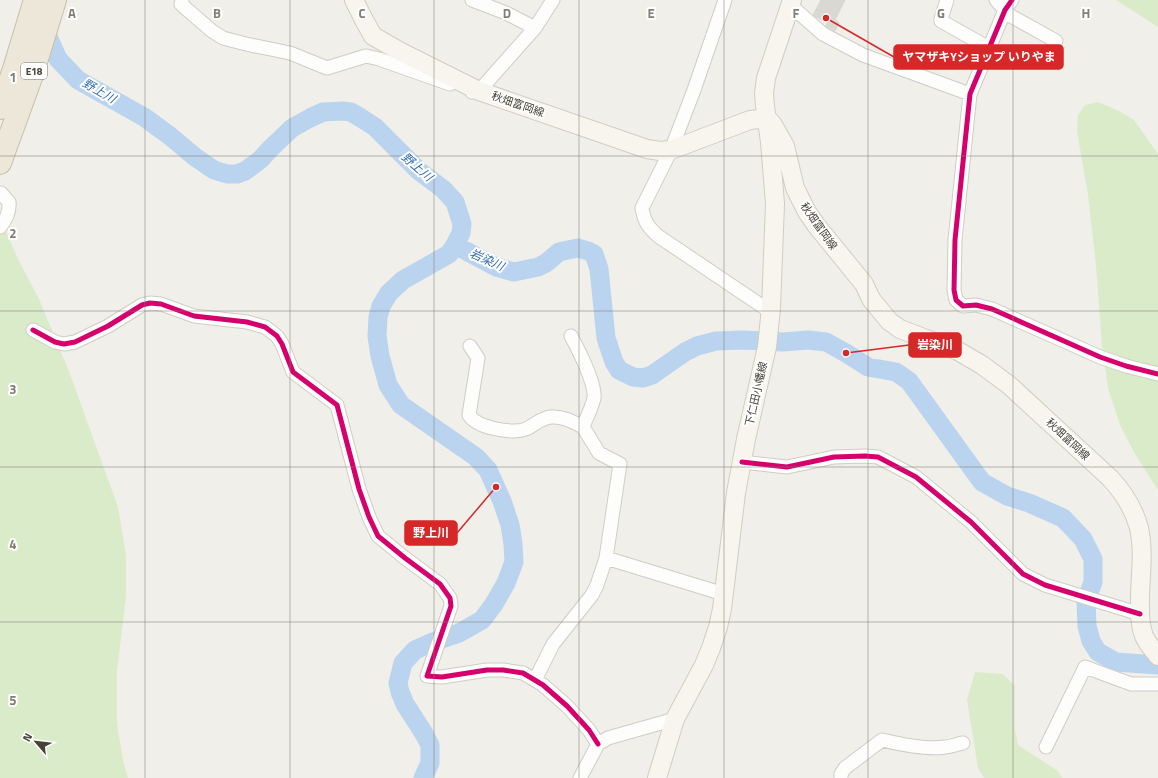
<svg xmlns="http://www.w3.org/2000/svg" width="1158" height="778" viewBox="0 0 1158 778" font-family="'Titillium Web','Noto Sans JP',sans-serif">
<rect width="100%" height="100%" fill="#f0efea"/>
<path fill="#daebca" d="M1115 0H1158V27L1116 0Z
M1098 102 1119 111 1134 120 1158 154V490L1135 454 1120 425 1108 388 1102 346 1096 265 1088 195 1077 131 1078 115 1085 105Z
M0 218 19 261 39 299 70 374 118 507 126 555V596L117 672V724L123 760 128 778H0Z
M975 672 1003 674 1015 686V729L1018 745 1058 771 1062 778H984L978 768 967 700Z"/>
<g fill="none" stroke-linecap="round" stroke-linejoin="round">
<path stroke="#bad3ee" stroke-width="19" d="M42 23 58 59 78 80 144 117 170 136 195 157 214 170 227 174H237L245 171 261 159 270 149 292 128 310 118 323 112 343 111 351 112 361 118 375 127 419 171 443 189 455 202 462 224 461 233 455 245 449 254 403 280 389 293 381 306 378 317 377 336 380 356 388 385 401 405 476 457 488 470 502 501 510 525 513 544 514 562 506 583 494 604 482 620 459 633 433 642 415 650 403 663 398 683 400 692 405 704 423 732 430 745V763L423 778
M455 245 496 267 514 272 538 267 546 263 559 252 568 250 578 248 588 251 594 254 599 269 606 338 614 362 619 370 633 377 643 378 652 375 685 352 697 346 716 341 742 340 783 342 808 340 826 342 846 353 868 367 896 372 909 381 982 482 1007 496 1029 503 1063 518 1083 539 1093 559V582L1086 601 1087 626 1091 641 1098 652 1116 662 1158 665"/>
</g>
<path fill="#dad8d2" stroke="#d8d6d0" d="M821 0H845L835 20 839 23 835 31 826 26 827 23 813 15Z"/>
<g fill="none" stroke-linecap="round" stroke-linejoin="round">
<defs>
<path id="minor" d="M182 0 181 4 183 6 212 31 223 38 246 44 290 53 327 68 366 56 379 59 450 84
M472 0 506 13 535 28
M725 0 694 90 671 150 642 208C644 221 648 227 658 236L765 308H771
M947 0 941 19V21L989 48
M996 0 1009 15 1056 41
M1012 0 1005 10 970 94 955 240 954 290 956 300 963 306 976 305 992 309 1100 357 1126 366 1158 374
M790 5 823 34 863 55 970 94
M472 92 479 91 535 28 553 0
M0 227C6 219 10 212 9 202L1 193
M33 330 55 342 64 344 75 342 108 326 142 305 150 303 161 304 194 316 247 322 265 327 277 336 282 344 293 372 337 405 359 489 369 517 378 536 405 558 440 584 450 598 451 606 427 676 442 677 487 670H503L523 673 543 685 567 706 589 730 598 744
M571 336C578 349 596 384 594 398 592 408 586 418 583 427L599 453 620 464 606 558 724 594
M470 346 478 358 469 415C477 428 512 434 526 429 535 425 540 418 551 417 563 416 573 422 583 427
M742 462 787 467 834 457 865 456 878 457 916 477 971 522 1023 574 1045 585 1140 614
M535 680 553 644 592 595 597 585 606 558
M1046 747 1085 667 1131 684H1158
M580 778 598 744 608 738 675 719
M841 778V774L845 768 882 740C899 744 928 750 945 747 951 747 957 744 963 743"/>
<path id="secondary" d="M354 0 364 20 373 36 401 52 479 91 647 149 660 151 671 150 750 120 767 118
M770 121 773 125 785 146 795 188 807 212 816 225 864 284 871 299 889 321 900 329 958 351 982 365 1009 385 1110 478C1124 493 1134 509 1139 528 1145 555 1139 582 1140 609 1140 617 1141 628 1144 636 1147 643 1153 650 1158 656
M657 778 675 719 704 665 711 648 718 627 722 609 736 493 746 439 767 347 771 308 775 204 770 142 765 106 764 93 766 78 792 0"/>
<path id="motorway" d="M0 108 14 69 35 0
M0 163 32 75 55 0"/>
</defs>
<use href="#minor" stroke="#cecdc7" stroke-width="15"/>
<use href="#secondary" stroke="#d0cdc1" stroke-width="20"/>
<use href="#motorway" stroke="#c7bfa5" stroke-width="24"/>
<use href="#minor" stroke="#fdfdfc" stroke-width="13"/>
<use href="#secondary" stroke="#f7f5ee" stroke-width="18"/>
<use href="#motorway" stroke="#ece7d9" stroke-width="22"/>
<defs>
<path id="cycleway" d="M1012 0 1005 10 970 94 955 240 954 290 956 300 963 306 976 305 992 309 1100 357 1126 366 1158 374
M33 330 55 342 64 344 75 342 108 326 142 305 150 303 161 304 194 316 247 322 265 327 277 336 282 344 293 372 337 405 359 489 369 517 378 536 405 558 440 584 450 598 451 606 427 676 442 677 487 670H503L523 673 543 685 567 706 589 730 598 744
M742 462 787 467 834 457 865 456 878 457 916 477 971 522 1023 574 1045 585 1140 614"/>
</defs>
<use href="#cycleway" stroke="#fff" stroke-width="8"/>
<use href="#cycleway" stroke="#d6006c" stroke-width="5"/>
</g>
<path fill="none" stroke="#827f75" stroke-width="1" stroke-opacity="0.55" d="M145 0V778M290 0V778M434 0V778M579 0V778M724 0V778M868 0V778M1013 0V778M0 156H1158M0 311H1158M0 467H1158M0 622H1158"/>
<g text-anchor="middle" stroke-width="4" stroke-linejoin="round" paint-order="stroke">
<rect fill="#fff" stroke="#7e7b72" stroke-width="1" x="21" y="63" width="26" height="16" rx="3"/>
<g font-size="10" font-weight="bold" fill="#464236">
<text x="34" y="75">E18</text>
</g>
<g font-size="11" fill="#464236" stroke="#fff">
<text transform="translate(518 104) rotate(19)" y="4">秋畑富岡線</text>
<text transform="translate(819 226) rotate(55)" y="4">秋畑富岡線</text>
<text transform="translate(756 394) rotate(-77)" y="4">下仁田小幡線</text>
<text transform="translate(1068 439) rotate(43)" y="4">秋畑富岡線</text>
</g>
<g font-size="12" font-style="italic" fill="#2f6bb2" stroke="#fff">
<text transform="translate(99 91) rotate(30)" y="4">野上川</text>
<text transform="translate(417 167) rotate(41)" y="4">野上川</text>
<text transform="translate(487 260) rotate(24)" y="4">岩染川</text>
</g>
</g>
<g font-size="13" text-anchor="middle" font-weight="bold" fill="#827f75" stroke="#fff" stroke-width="4" stroke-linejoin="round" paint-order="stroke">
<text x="72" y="18">A</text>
<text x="217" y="18">B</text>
<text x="362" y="18">C</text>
<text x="507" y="18">D</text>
<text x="651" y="18">E</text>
<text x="796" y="18">F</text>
<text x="941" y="18">G</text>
<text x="1086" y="18">H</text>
<text x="13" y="82">1</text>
<text x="13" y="238">2</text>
<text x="13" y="394">3</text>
<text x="13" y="549">4</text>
<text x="13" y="705">5</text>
</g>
<path fill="none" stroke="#d62828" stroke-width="1.5" d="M826 18L894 57M846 353L909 345M496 487L457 533"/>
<g fill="#d62828" stroke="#fff" stroke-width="1.5">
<circle cx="826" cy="18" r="4"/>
<circle cx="846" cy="353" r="4"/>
<circle cx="496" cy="487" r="4"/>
</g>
<g fill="#d62828" stroke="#d62828" stroke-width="1.5">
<rect x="894" y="45" width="169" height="24" rx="4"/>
<rect x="909" y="333" width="52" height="24" rx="4"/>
<rect x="405" y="521" width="52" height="24" rx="4"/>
</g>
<g font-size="12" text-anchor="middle" font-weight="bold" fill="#fff">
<text x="979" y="61">ヤマザキYショップ いりやま</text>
<text x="935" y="349">岩染川</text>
<text x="431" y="537">野上川</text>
</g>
<g transform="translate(36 742) rotate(298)" stroke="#ffffff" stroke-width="3" paint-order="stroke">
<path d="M0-3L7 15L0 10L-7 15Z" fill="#464236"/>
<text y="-6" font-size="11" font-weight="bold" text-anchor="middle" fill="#464236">N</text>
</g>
</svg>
